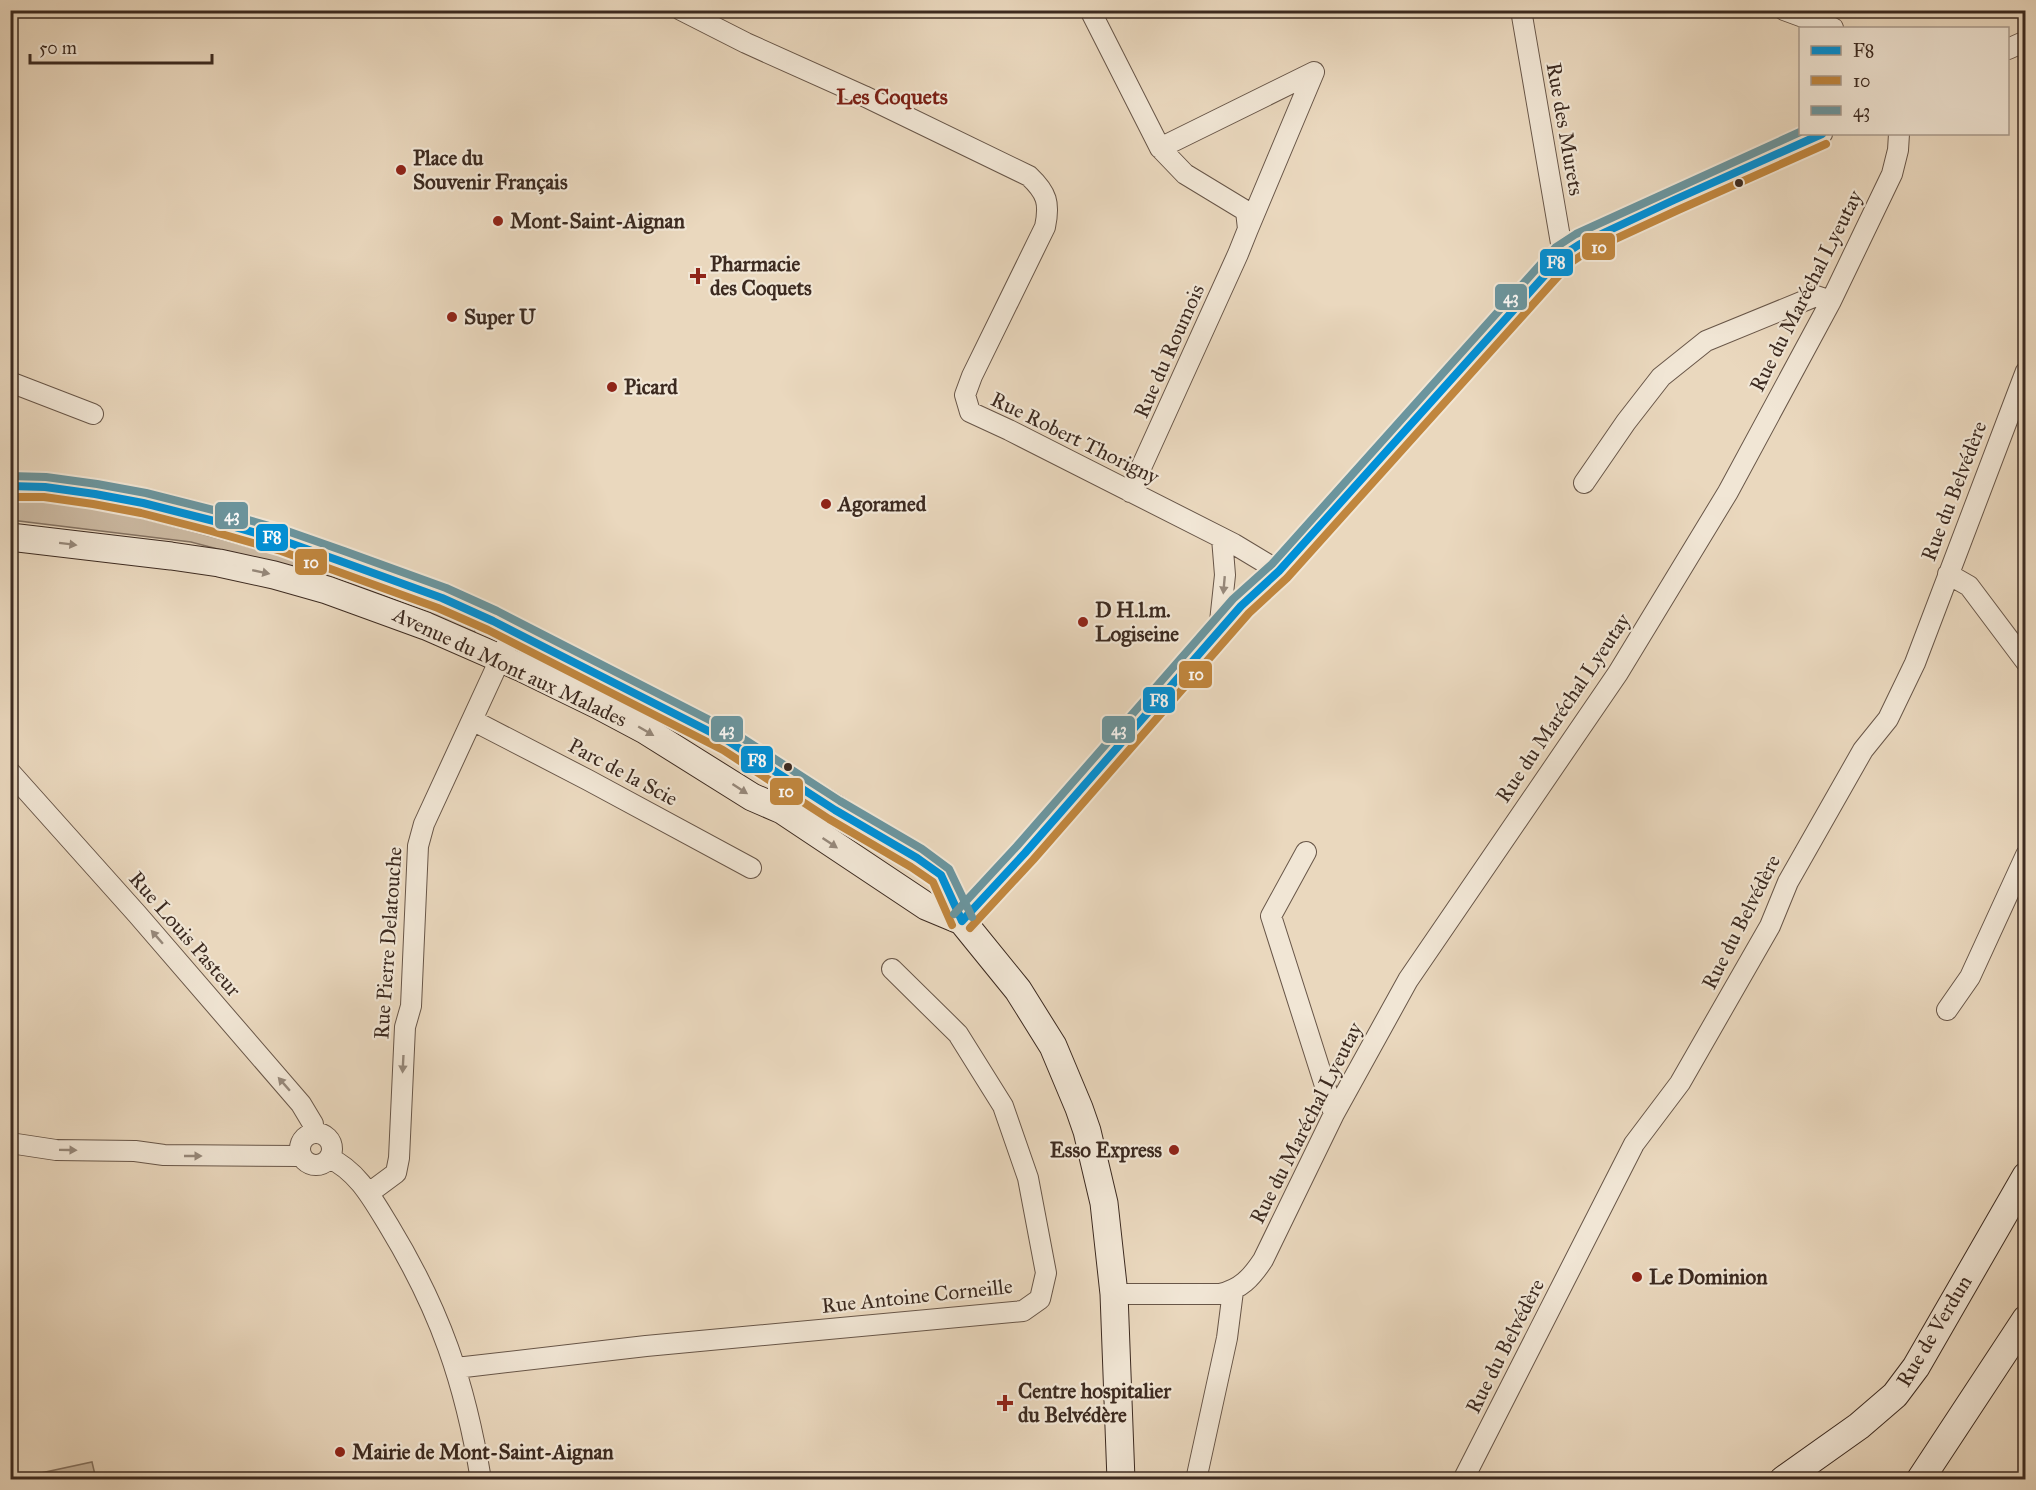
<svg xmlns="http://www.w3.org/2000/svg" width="2036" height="1490" viewBox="0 0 2036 1490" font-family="'IM FELL Great Primer',serif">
<rect width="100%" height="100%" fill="#ead8be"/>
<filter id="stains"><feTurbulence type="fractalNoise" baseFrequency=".00333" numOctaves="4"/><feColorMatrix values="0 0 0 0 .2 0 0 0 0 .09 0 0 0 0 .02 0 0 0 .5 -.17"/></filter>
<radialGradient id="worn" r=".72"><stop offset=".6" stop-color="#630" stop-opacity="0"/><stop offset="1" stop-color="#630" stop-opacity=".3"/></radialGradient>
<path fill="#ccbaa3" stroke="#847262" stroke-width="1.5" d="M11 497 90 505 161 523 312 564 480 624 474 632 360 586 191 542 11 520Z
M92 1462 96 1479H13Z"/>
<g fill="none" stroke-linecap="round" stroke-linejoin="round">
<defs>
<path id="street" d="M681 10 746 43 864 96 1029 176C1047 193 1050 203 1045 227L972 376 965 395 970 412 1009 430 1234 544 1279 571
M1090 10 1160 148 1185 174 1246 211 1248 229 1238 254 1130 492
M1521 10 1563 255
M1784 10 1833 28
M2008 49 2026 41
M1160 148 1314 72 1248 229
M10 382 93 414
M1584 483 1626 422 1661 377 1706 341 1816 296 1831 301
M1948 574 1969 586 2026 662
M1219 631 1225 575 1222 538
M472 720 588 780 751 868
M10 772 137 914 301 1104 313 1124V1133
M1306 852 1271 916 1334 1114
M962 921 1025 853 1241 606 1279 571 1334 511 1563 255 1580 244 1674 200 1822 134
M1947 1010 1970 977 2026 855
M300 1149a16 16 0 1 1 32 0a16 16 0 1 1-32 0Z
M10 1143 56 1150 135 1151 164 1155 301 1156
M329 1158C358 1171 373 1200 389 1226 440 1310 465 1382 481 1480
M369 1193 396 1173 399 1158 405 1027 411 1006 418 846 424 824 513 631
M1114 1294H1220C1241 1289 1251 1278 1263 1260L1334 1114 1408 980 1618 673 1728 492 1831 301 1892 174 1898 150 1899 134
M456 1368 646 1346 1023 1311 1040 1299 1046 1273 1028 1178 1003 1106 958 1034 892 969
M1196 1480 1227 1338 1233 1291
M1463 1480 1634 1144 1680 1083 1770 926 1788 882 1863 750 1888 719 1915 663 2026 371"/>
<path id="secondary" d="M10 486 45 487 95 494 143 503 214 521 284 541 442 598 513 631 728 741 941 875 962 921 1018 990 1053 1046 1079 1108 1087 1131 1104 1203 1114 1294 1121 1480
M10 537 171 556 219 563 274 575 327 590 426 626 522 668 598 705 645 730 752 797 782 810 926 906 962 921
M1783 1480 1859 1426 1895 1395 1916 1367 2026 1176
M1920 1480 2026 1319"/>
</defs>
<use href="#street" stroke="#685648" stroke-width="22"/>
<use href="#secondary" stroke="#3c2a20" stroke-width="29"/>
<use href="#street" stroke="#f1e6d5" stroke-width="20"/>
<use href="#secondary" stroke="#f1e6d5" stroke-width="27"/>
<defs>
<path id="bus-1" d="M10 486 45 487 95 494 143 503 214 521 284 541 340 561 442 598 493 621 728 741 835 810 917 858 941 875 962 921
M962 921 1025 853 1241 606 1279 571 1563 255 1580 244 1674 200 1822 134"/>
<path id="bus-2" d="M10 497H44L93 504 141 513 211 531 281 551 336 571 438 608 488 630 723 750 829 819 911 867 933 882 952 925
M970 928 1033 860 1249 613 1287 578 1570 263 1585 253 1678 210 1826 144"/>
<path id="bus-3" d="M10 476 46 477 97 484 146 493 217 511 287 531 344 551 446 588 497 611 733 732 840 801 922 849 949 869 972 917
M954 914 1017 846 1233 599 1272 564 1556 247 1576 234 1800 132"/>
</defs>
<use href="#bus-1" stroke="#f1e6d5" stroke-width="12"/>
<use href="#bus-2" stroke="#f1e6d5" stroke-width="12"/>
<use href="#bus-3" stroke="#f1e6d5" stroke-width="12"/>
<use href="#bus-1" stroke="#0090d7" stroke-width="8"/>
<use href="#bus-2" stroke="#c0863e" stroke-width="8"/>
<use href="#bus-3" stroke="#6b959e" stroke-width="8"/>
</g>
<defs><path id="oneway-solid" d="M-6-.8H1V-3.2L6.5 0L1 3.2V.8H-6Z" transform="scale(1.5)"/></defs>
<g fill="#96887a">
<use href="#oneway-solid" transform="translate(68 544) rotate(7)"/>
<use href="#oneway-solid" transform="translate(261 572) rotate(12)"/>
<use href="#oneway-solid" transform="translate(1224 585) rotate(95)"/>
<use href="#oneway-solid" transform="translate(646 731) rotate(30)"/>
<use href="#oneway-solid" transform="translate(740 789) rotate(33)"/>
<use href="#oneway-solid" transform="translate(830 843) rotate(34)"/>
<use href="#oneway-solid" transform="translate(157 937) rotate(-131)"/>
<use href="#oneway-solid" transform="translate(403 1064) rotate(93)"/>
<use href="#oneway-solid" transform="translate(284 1084) rotate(-131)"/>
<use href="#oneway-solid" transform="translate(68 1150) rotate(1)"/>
<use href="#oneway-solid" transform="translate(193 1156)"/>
</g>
<g fill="#8f2418" stroke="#f1e6d5" stroke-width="2">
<circle cx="401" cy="170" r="6"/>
<circle cx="498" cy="221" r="6"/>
<path d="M695 267h6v6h6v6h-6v6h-6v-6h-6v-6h6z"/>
<circle cx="452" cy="317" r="6"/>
<circle cx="612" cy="387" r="6"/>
<circle cx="826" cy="504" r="6"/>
<circle cx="1083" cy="622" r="6"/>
<circle cx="1174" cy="1150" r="6"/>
<circle cx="1637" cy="1277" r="6"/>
<path d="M1002 1394h6v6h6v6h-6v6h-6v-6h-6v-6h6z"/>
<circle cx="340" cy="1452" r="6"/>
</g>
<g fill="#3c2a20" stroke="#f1e6d5" stroke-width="2">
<circle cx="1739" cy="183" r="5"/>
<circle cx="788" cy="767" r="5"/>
</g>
<g text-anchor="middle" stroke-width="4.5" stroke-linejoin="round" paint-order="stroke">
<g font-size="21" fill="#3c2a20" stroke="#f1e6d5">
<text transform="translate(1565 129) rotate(80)" y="7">Rue des Murets</text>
<text transform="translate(1806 291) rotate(-63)" y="7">Rue du Maréchal Lyeutay</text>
<text transform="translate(1169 351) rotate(-66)" y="7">Rue du Roumois</text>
<text transform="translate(1075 438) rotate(26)" y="7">Rue Robert Thorigny</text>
<text transform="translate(1954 491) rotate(-69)" y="7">Rue du Belvédère</text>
<text transform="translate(510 667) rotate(25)" y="7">Avenue du Mont aux Malades</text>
<text transform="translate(1563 708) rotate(-56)" y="7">Rue du Maréchal Lyeutay</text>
<text transform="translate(623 772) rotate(28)" y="7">Parc de la Scie</text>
<text transform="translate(1741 922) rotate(-63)" y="7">Rue du Belvédère</text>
<text transform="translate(185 934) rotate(49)" y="7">Rue Louis Pasteur</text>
<text transform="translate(388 943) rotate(-86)" y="7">Rue Pierre Delatouche</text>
<text transform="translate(1306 1123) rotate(-63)" y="7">Rue du Maréchal Lyeutay</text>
<text transform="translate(917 1296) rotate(-6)" y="7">Rue Antoine Corneille</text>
<text transform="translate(1934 1331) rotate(-59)" y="7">Rue de Verdun</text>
<text transform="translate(1505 1346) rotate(-63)" y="7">Rue du Belvédère</text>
</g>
<g font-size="21" font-weight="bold" fill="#3c2a20" stroke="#f1e6d5" text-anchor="start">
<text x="413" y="165">Place du<tspan x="413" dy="24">Souvenir Français</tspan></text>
<text x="510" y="228">Mont-Saint-Aignan</text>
<text x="710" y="271">Pharmacie<tspan x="710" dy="24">des Coquets</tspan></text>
<text x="464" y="324">Super U</text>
<text x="624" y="394">Picard</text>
<text x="838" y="511">Agoramed</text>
<text x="1095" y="617">D H.l.m.<tspan x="1095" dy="24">Logiseine</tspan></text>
<text x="1162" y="1157" text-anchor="end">Esso Express</text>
<text x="1649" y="1284">Le Dominion</text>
<text x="1018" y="1398">Centre hospitalier<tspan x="1018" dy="24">du Belvédère</tspan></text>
<text x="352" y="1459">Mairie de Mont-Saint-Aignan</text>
</g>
<g font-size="22" font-weight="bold" fill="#7a1f14" stroke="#f1e6d5">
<text x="892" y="104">Les Coquets</text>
</g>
</g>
<g stroke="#f1e6d5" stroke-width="2">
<rect x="1581" y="232" width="35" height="29" rx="6" fill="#c0863e"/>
<rect x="1539" y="248" width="35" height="29" rx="6" fill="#0090d7"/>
<rect x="1494" y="283" width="34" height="28" rx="6" fill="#6b959e"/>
<rect x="214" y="501" width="35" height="29" rx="6" fill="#6b959e"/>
<rect x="255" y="523" width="34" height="29" rx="6" fill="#0090d7"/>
<rect x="294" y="548" width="34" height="28" rx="6" fill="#c0863e"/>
<rect x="1178" y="660" width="35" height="29" rx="6" fill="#c0863e"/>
<rect x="1142" y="686" width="34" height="28" rx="6" fill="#0090d7"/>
<rect x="710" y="715" width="34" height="28" rx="6" fill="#6b959e"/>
<rect x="1101" y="715" width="35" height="29" rx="6" fill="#6b959e"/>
<rect x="740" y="745" width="34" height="29" rx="6" fill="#0090d7"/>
<rect x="769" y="777" width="35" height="29" rx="6" fill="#c0863e"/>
</g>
<g font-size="16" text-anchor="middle" font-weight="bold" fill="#fff">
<text x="1599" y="253">10</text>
<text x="1556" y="268">F8</text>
<text x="1511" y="303">43</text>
<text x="232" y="521">43</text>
<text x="272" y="543">F8</text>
<text x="311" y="568">10</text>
<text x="1196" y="680">10</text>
<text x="1159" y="706">F8</text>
<text x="727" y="735">43</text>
<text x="1119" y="735">43</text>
<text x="757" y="766">F8</text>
<text x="786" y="797">10</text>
</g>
<rect width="2036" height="1490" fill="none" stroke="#ead8be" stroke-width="36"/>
<rect x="12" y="12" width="2012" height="1466" fill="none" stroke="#3c2a20" stroke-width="3"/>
<rect x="18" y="18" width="2000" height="1454" fill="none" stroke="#3c2a20" stroke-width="1.5"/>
<rect x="1799" y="27" width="210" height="108" fill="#f1e6d5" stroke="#a99b8d" stroke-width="1.5"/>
<rect x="1811" y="46" width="30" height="9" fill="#0090d7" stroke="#a99b8d" stroke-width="1.5"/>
<text x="1853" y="57" font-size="18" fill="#3c2a20">F8</text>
<rect x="1811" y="76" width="30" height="9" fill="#c0863e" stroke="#a99b8d" stroke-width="1.5"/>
<text x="1853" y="87" font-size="18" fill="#3c2a20">10</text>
<rect x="1811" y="106" width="30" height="9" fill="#6b959e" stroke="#a99b8d" stroke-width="1.5"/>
<text x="1853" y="117" font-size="18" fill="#3c2a20">43</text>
<path d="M30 54v9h182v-9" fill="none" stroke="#3c2a20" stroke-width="3"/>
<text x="39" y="54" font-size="18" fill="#3c2a20" stroke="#f1e6d5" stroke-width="4.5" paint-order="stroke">50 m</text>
<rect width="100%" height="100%" filter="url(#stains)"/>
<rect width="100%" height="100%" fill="url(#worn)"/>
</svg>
